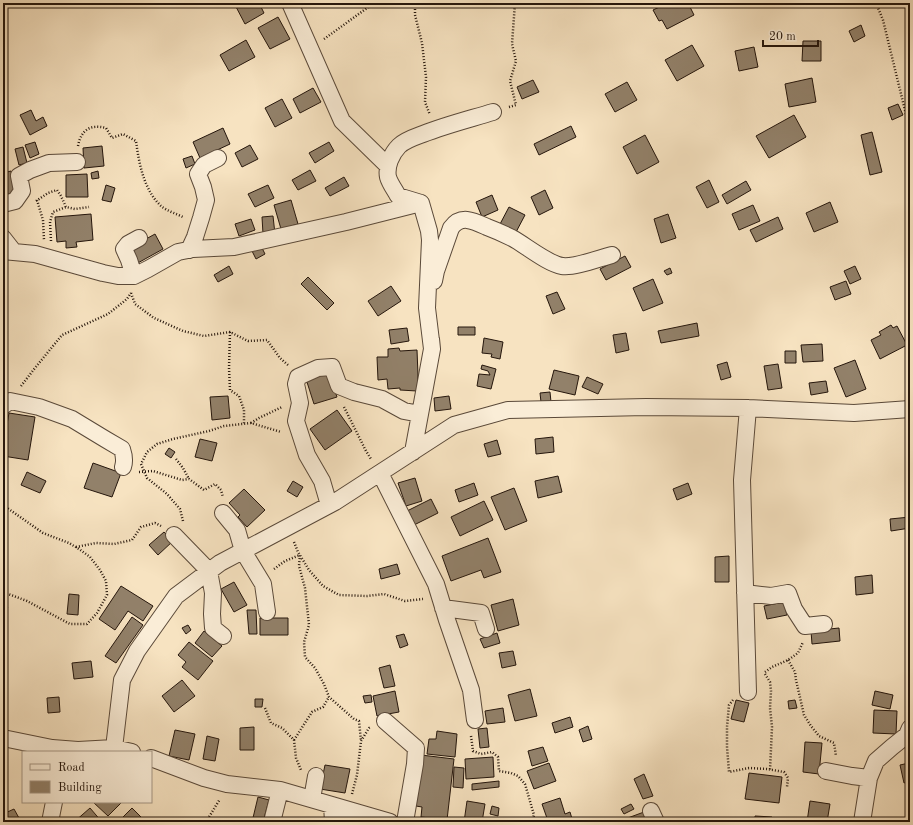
<svg xmlns="http://www.w3.org/2000/svg" width="913" height="825" viewBox="0 0 913 825" font-family="'Old Standard TT',serif">
<rect width="100%" height="100%" fill="#f7e3c1"/>
<filter id="stains"><feTurbulence type="fractalNoise" baseFrequency=".005" numOctaves="4"/><feColorMatrix values="0 0 0 0 .2 0 0 0 0 .09 0 0 0 0 .02 0 0 0 .5 -.17"/></filter>
<radialGradient id="worn" r=".72"><stop offset=".6" stop-color="#630" stop-opacity="0"/><stop offset="1" stop-color="#630" stop-opacity=".3"/></radialGradient>
<path fill="#92816a" stroke="#25160c" d="M234 3H259L264 13 245 24Z
M668 3H688L694 15 667 29 662 20 659 21 653 10Z
M278 17 290 39 270 49 258 28Z
M861 25 865 36 854 42 849 31Z
M246 40 255 57 229 71 220 55Z
M803 41H821V61H802Z
M692 45 704 66 677 81 665 60Z
M754 47 758 67 739 71 735 51Z
M812 78 816 102 789 107 785 84Z
M533 80 539 92 522 99 517 87Z
M627 82 637 100 615 112 605 94Z
M313 88 321 102 300 113 293 99Z
M282 99 292 118 275 127 265 108Z
M898 104 903 115 892 120 888 108Z
M31 110 36 121 43 117 47 126 30 135 20 115Z
M794 115 806 137 769 158 756 136Z
M571 126 576 137 539 155 534 144Z
M223 128 230 144 200 158 193 142Z
M872 132 882 172 870 175 861 135Z
M645 135 659 162 637 174 623 147Z
M35 142 39 154 30 158 25 145Z
M329 142 334 151 315 163 309 153Z
M250 145 258 159 242 167 235 153Z
M102 146 104 166 84 168 83 148Z
M23 147 27 163 19 165 15 149Z
M192 156 195 164 186 168 183 159Z
M310 170 316 181 298 190 292 180Z
M11 171 16 193 3 195V173Z
M98 171 99 178 92 179 91 173Z
M87 174 88 197H66V175Z
M344 177 349 186 330 196 325 188Z
M709 180 719 202 707 208 696 187Z
M746 181 751 190 727 204 722 195Z
M106 185 115 188 111 202 102 200Z
M268 185 274 198 255 207 248 194Z
M545 190 553 208 539 215 531 197Z
M492 195 498 210 482 217 476 202Z
M291 200 298 224 281 229 274 205Z
M830 202 838 222 814 232 806 213Z
M753 205 760 221 739 230 732 214Z
M509 207 525 215 515 234 499 226Z
M91 214 93 240 76 242 77 247 66 248V241L57 242 55 217Z
M668 214 676 238 661 243 654 219Z
M273 216 275 234H263L262 217Z
M778 217 783 229 756 242 750 230Z
M251 219 255 230 239 236 235 224Z
M155 234 163 249 136 264 128 249Z
M260 244 265 254 256 259 251 249Z
M625 256 631 267 606 280 600 269Z
M229 266 233 274 218 282 214 275Z
M855 266 861 279 850 284 844 271Z
M670 268 672 273 667 275 664 271Z
M308 277 334 303 327 310 301 284Z
M653 279 663 303 643 311 633 288Z
M846 281 851 294 835 300 830 287Z
M391 286 401 301 378 316 368 301Z
M557 292 565 309 553 314 546 296Z
M697 323 699 336 661 343 658 331Z
M891 325 893 328 897 326 907 345 880 359 871 340 881 335 879 332Z
M458 327H475V335H458Z
M407 328 409 341 391 344 389 330Z
M626 333 629 350 616 353 613 335Z
M484 338 503 342 500 359 491 357 492 354 482 353Z
M822 344 823 361 803 362 801 345Z
M399 348 400 351 417 350 418 375 417 391 400 390V388L388 389 387 379 378 380 377 357H388V349Z
M785 351H796V363H785Z
M855 360 866 389 846 397 834 368Z
M727 362 731 377 721 380 717 365Z
M778 364 782 388 768 390 764 366Z
M482 365 496 369 491 389 477 386 479 374 490 375 488 371 481 369Z
M554 370 579 376 575 395 549 389Z
M328 371 337 397 314 404 306 379Z
M587 377 603 384 598 394 582 387Z
M826 381 828 392 811 395 809 383Z
M550 392 551 402H541L540 393Z
M228 396 230 418 212 420 210 397Z
M449 396 451 409 435 411 434 398Z
M337 410 352 431 325 450 310 429Z
M9 413 35 417 28 460 3 456V447Z
M553 437 554 452 536 454 535 439Z
M200 439 217 443 212 461 195 457Z
M497 440 501 454 488 457 484 444Z
M169 448 175 452 171 458 165 454Z
M93 463 121 473 112 497 84 488Z
M27 472 46 481 40 493 21 485Z
M558 476 562 492 538 498 535 481Z
M415 478 422 501 406 506 398 483Z
M293 481 303 487 297 497 287 491Z
M474 483 478 495 459 502 455 490Z
M688 483 692 494 677 500 673 489Z
M514 488 527 521 505 530 491 497Z
M244 489 265 510 247 527 238 517 240 515 229 503Z
M431 499 438 513 414 525 407 511Z
M484 501 493 520 460 536 451 517Z
M910 517V528L891 531 890 519Z
M164 532 173 541 158 555 149 545Z
M488 538 501 572 484 578 481 570 451 581 442 556Z
M729 556V582H715V557Z
M397 564 400 574 381 579 379 569Z
M872 575 873 593 856 595 855 577Z
M234 582 247 605 234 612 221 589Z
M121 586 153 606 143 621 128 611 115 630 99 619Z
M69 594 79 595 78 615 67 614Z
M910 594V615L907 595Z
M513 599 519 625 498 631 491 605Z
M784 602 787 615 767 619 764 606Z
M3 603 8 607 3 613Z
M247 610H256L257 634H249Z
M132 617 143 625 116 663 105 656Z
M260 618H288V635H260Z
M188 625 191 630 186 634 182 628Z
M839 628 840 641 812 644 811 631Z
M204 631 222 646 212 657 195 643Z
M497 633 500 643 484 648 480 639Z
M404 634 408 645 400 648 396 636Z
M189 642 213 661 198 680 182 667 186 662 178 655Z
M513 651 516 665 502 668 499 653Z
M91 661 93 677 74 679 72 663Z
M390 665 395 686 384 688 379 668Z
M182 680 195 696 174 712 162 696Z
M530 689 537 716 515 721 508 695Z
M395 691 399 712 377 716 373 696Z
M875 691 893 695 890 709 872 705Z
M371 695 372 702 365 703 363 696Z
M59 697 60 712 48 713 47 698Z
M255 699H263L262 707H255Z
M736 700 749 703 744 722 731 719Z
M795 700 797 708 789 709 788 701Z
M503 708 505 722 487 724 485 711Z
M874 710 897 711 896 734 873 733Z
M570 717 573 727 555 733 552 723Z
M588 726 592 739 583 742 579 730Z
M254 727V750H240V728Z
M487 728 489 747 480 748 478 729Z
M175 730 195 734 189 760 169 756Z
M437 731 457 734 455 757 427 754 429 739H436Z
M207 736 219 739 215 761 203 759Z
M805 742 822 743 819 774 803 772Z
M543 747 548 761 532 766 528 751Z
M421 755 454 759 447 820 421 817 422 807 416 806Z
M493 757 494 777 466 779 465 759Z
M549 763 556 781 534 789 527 771Z
M909 763 910 769V781L904 783 900 765Z
M325 765 350 769 345 793 320 789Z
M454 767 464 768 463 788 453 787Z
M749 773 782 777 779 803 745 799Z
M644 774 653 796 643 799 634 779Z
M499 781V787L472 790V784Z
M258 797 269 800 263 822H252Z
M560 798 565 814 570 812 573 822H556L555 818 548 821 542 804Z
M467 801 485 804 482 822H464Z
M810 801 830 804 827 822H807Z
M93 802H122L108 816Z
M631 804 634 809 624 814 621 809Z
M492 806 499 808 498 816 490 814Z
M90 808 102 822H74Z
M132 808 144 820 141 822H118Z
M14 809 19 818 11 822H3V814Z
M644 812 648 821 627 822 625 819Z
M755 816 772 817V822H755Z"/>
<g fill="none" stroke-linecap="round" stroke-linejoin="round">
<defs>
<path id="minor" d="M290 3 342 121 388 166
M421 203 398 196C395 190 390 184 388 177 386 167 391 154 399 146 405 140 415 137 423 134 446 125 470 119 493 112
M3 204 15 201 22 191 19 176 30 170 49 163 77 162
M3 238 14 252
M189 250 195 237 201 218 206 200 203 187 198 174 204 165 218 158
M3 251 35 254 103 273 118 276H134L148 269 178 252 193 249 234 247 346 222 421 203 429 231 430 240 427 308 432 349
M134 276 129 260 124 249 128 244 139 238
M434 281 436 271 451 228C461 214 474 221 487 227 495 230 504 234 512 238 525 245 548 264 562 266 574 268 600 258 612 255
M3 406 10 401 39 407 72 419 105 439 122 449C124 455 125 461 123 467
M413 452 432 349 431 339
M380 473 436 584 447 620 471 690 475 720
M329 505 322 481 307 455 296 421 300 403 296 384 298 377 318 368 332 367 339 386 354 392 382 399 404 411 420 414
M223 513 237 530 243 551 263 584 267 612
M174 535 209 571 213 593 212 614 213 628 223 636
M745 593 771 596 788 593 794 609 805 626 824 624
M443 608 481 613 486 629
M748 692 742 480 748 408
M385 721 416 748 415 764 405 822
M3 738 52 748 78 750 114 748 132 752
M114 748 122 680 137 651 176 596 220 563 335 502 454 425 508 410 646 407 748 408 854 413 910 409
M151 758 204 778 227 784 280 790 390 822
M826 771 852 776 869 778
M312 799 316 776
M332 805 333 822
M651 811 656 822
M50 822 54 802
M272 822 280 790
M862 822 869 778 876 761 892 747 907 735 910 728"/>
</defs>
<use href="#minor" stroke="#5a4939" stroke-width="18"/>
<path stroke="#25160c" stroke-width="2.5" stroke-dasharray="1 2" stroke-linecap="butt" d="M415 3V15L422 43 426 77 425 102 430 115
M876 3 883 20 910 131
M324 39 374 3
M509 107 516 105 510 81 516 61 512 44 515 3
M78 146C81 130 90 124 106 128L112 138 123 134 136 141C139 164 144 190 161 206 167 211 177 214 183 217
M37 200 43 220 44 240
M36 201 48 193 57 190 61 196 66 207 75 209 89 207
M51 241 50 222 53 212 66 207
M131 293 135 304 154 318 183 331 204 336 230 332 248 341 267 340 280 358 288 365
M230 332 229 368 230 390 239 396 244 410V424
M21 386 35 368 62 335 108 314 127 299 131 293
M344 407 366 451 371 459
M251 423 259 418 282 407
M176 459 183 468 189 479
M139 472 153 471 182 480 189 479 204 490 215 484 221 490 223 497
M3 505 43 533 69 543 79 549 90 557 100 570 106 581 107 595 97 613 87 624H70L27 601 3 592
M183 521 180 509 167 494 147 478 141 464 147 452 157 444 173 439 209 431 224 426 251 423 281 432
M294 542 298 552 309 570 323 586 339 595 367 596 384 594 405 601 423 599
M76 547 96 543 114 544 132 540 141 527 155 523 161 526
M274 569 285 561 300 555 299 566 305 588 309 625 304 642 305 657 315 668 324 684 329 697 354 719 359 721 361 741
M788 660 795 672 796 680 804 715 811 726 819 736 834 743 836 756
M765 672 772 667 788 660 798 653 803 642
M765 674 770 682 771 691 770 708 772 727 770 770
M733 700 729 705 727 727V747L729 772 749 768 767 769 784 772 788 778 787 787
M265 708 271 723 282 728 294 740 296 758 301 770
M471 736 473 751 481 754 492 752 498 757 499 771 511 773 518 776 525 784 534 815 532 822
M294 740 312 712 323 707 329 697
M352 794 357 775 361 741 369 728 371 727
M206 822 220 799"/>
<use href="#minor" stroke="#faedd7" stroke-width="16"/>
</g>
<rect width="913" height="825" fill="none" stroke="#f7e3c1" stroke-width="16"/>
<rect x="4" y="4" width="905" height="817" fill="none" stroke="#25160c" stroke-width="2"/>
<rect x="8" y="8" width="897" height="809" fill="none" stroke="#25160c"/>
<rect x="22" y="751" width="130" height="52" fill="#faedd7" stroke="#a59786"/>
<rect x="30" y="764" width="20" height="6" fill="#faedd7" stroke="#a59786"/>
<text x="58" y="771" font-size="12" fill="#25160c">Road</text>
<rect x="30" y="781" width="20" height="12" fill="#92816a" stroke="#a59786"/>
<text x="58" y="791" font-size="12" fill="#25160c">Building</text>
<path d="M763 40v6h55v-6" fill="none" stroke="#25160c" stroke-width="2"/>
<text x="769" y="40" font-size="12" fill="#25160c" stroke="#faedd7" stroke-width="3" paint-order="stroke">20 m</text>
<rect width="100%" height="100%" filter="url(#stains)"/>
<rect width="100%" height="100%" fill="url(#worn)"/>
</svg>
